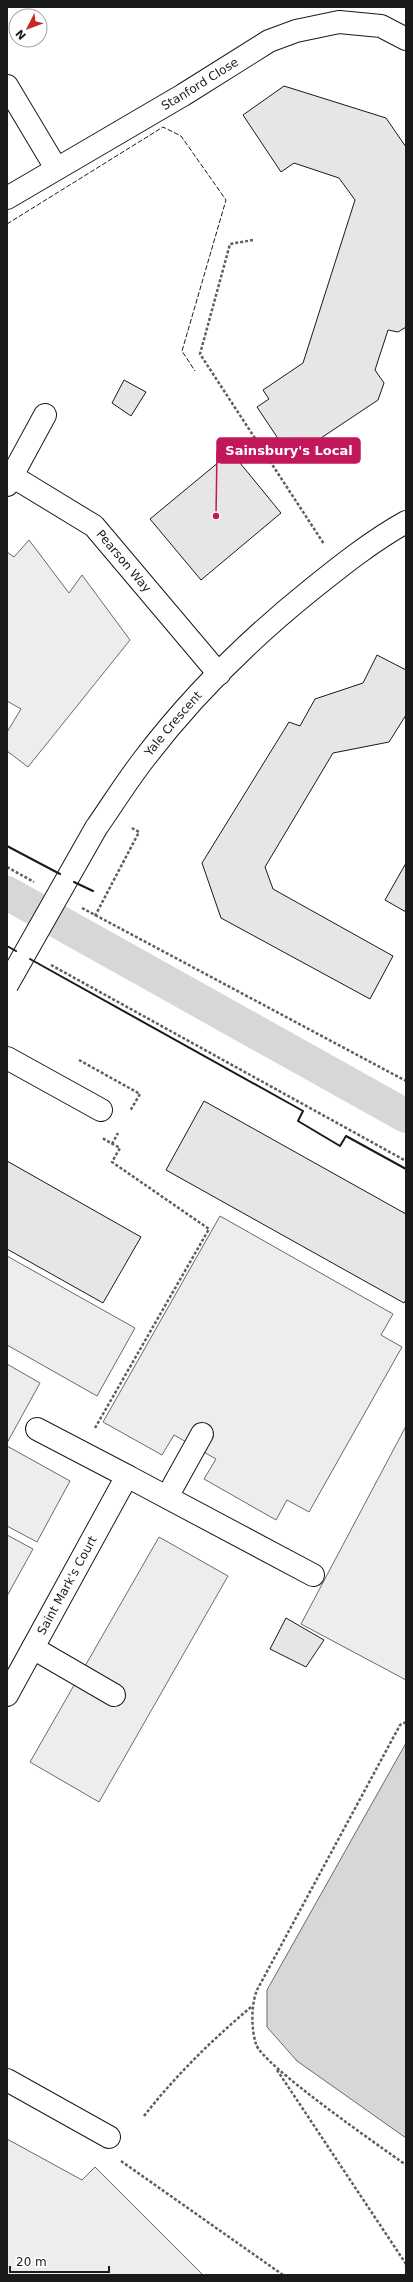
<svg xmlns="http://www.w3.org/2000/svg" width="413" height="2282" viewBox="0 0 413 2282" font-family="'DejaVu Sans',sans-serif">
<rect width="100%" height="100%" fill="#fff"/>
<path fill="#ededed" stroke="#6a6a6a" d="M29 540 69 593 82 575 130 640 28 767 7 751V732L21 709 7 701V552L14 557Z
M220 1216 393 1314 381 1335 402 1347 309 1512 287 1500 276 1520 204 1479 216 1459 174 1435 162 1455 103 1422Z
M7 1256 135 1328 97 1396 7 1345Z
M7 1364 40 1383 7 1443Z
M406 1426V1680L301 1624Z
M7 1446 70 1481 37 1542 7 1526Z
M7 1535 33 1549 7 1596Z
M159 1537 228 1576 99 1802 30 1762Z
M7 2139 82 2180 95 2167 203 2275H7Z"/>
<path fill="#d7d7d7" stroke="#6a6a6a" d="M406 1743V2138L297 2061 267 2027V1990Z"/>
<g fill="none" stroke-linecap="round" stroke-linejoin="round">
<path stroke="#d7d7d7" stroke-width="34" d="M7 893 406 1116"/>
</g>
<path fill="#e6e6e6" stroke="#1a1a1a" d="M284 86 386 118 406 147V327L398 332 388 330 375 370 384 383 378 400 291 458 257 407 269 399 263 390 303 363 355 200 339 178 294 163 281 172 243 115Z
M124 380 146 392 131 416 112 403Z
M231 452 281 513 201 580 150 519Z
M377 655 406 670V715L389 742 333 753 265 867 273 889 393 956 370 999 221 918 202 863 289 722 300 726 315 699 363 683Z
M406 863V912L385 900Z
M204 1101 406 1214V1300L404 1303 166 1170Z
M7 1161 141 1237 103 1303 7 1249Z
M286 1618 324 1640 306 1667 270 1649Z"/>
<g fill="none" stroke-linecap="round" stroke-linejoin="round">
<defs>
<g id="minor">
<path d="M7 86 56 168"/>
<path id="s1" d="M7 198 183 95 269 41 296 31 339 22 381 26 406 39"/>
<path id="s2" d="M7 473 94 526 219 674"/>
<path d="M7 485 45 415"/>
<path id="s3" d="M96 828C112 805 127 781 144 759 192 696 251 638 312 589 342 565 372 541 406 522"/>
<path d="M7 1058 101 1110"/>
<path d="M37 1429 127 1476"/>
<path d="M167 1497 202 1434"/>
<path d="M33 1648 114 1695"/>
<path id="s4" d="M7 1695 127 1476 313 1575"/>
<path d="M7 2080 109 2137"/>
</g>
</defs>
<use href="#minor" stroke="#1a1a1a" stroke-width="24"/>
<path stroke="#5f5f5f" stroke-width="2.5" stroke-dasharray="3 2" stroke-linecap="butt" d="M253 240 230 244 200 354 324 544
M7 867 34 882
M82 908 406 1081
M95 916 139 832 130 827
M51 965 406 1161
M79 1060 140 1094 130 1111
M112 1144 118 1133
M95 1428 209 1229 112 1162 120 1148 102 1138
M406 1722 400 1725 257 1990C251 2005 251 2028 256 2044 262 2065 381 2147 406 2165
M277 2070 406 2264
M144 2116C176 2075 212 2040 251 2007
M121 2161 283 2275"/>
<use href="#minor" stroke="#fff" stroke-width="22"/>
<defs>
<path id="minor-bridge" d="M7 985 96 828"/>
</defs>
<use href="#minor-bridge" stroke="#1a1a1a" stroke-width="24" stroke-linecap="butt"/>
<use href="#minor-bridge" stroke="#fff" stroke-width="22"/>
<path stroke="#1a1a1a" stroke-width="1" stroke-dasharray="5 2" stroke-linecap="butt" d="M7 224 163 127 181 136 226 200 182 351 195 371"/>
<path stroke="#1a1a1a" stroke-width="2" d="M7 846 60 874
M74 882 93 891
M7 946 16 951
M30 959 303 1111 298 1121 340 1146 346 1136 406 1169"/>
</g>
<g text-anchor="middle" stroke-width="3" stroke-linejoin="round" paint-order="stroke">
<g font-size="12" fill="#1a1a1a" stroke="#fff">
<text dy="4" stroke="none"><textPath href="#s1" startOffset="224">Stanford Close</textPath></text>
<text dy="4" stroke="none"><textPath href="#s2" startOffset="148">Pearson Way</textPath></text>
<text dy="4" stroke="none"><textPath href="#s3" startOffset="130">Yale Crescent</textPath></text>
<text dy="4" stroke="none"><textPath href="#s4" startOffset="125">Saint Mark's Court</textPath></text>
</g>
</g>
<path fill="none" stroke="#c2185b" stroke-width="1.5" d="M216 516L217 451"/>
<circle fill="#c2185b" stroke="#fff" stroke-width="1.5" cx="216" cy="516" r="4"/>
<rect fill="#c2185b" stroke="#c2185b" stroke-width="1.5" x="217" y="438" width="143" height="25" rx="4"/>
<g font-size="13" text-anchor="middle" font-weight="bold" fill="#fff">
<text x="289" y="455">Sainsbury's Local</text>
</g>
<rect width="413" height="2282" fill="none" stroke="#1a1a1a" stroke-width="16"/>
<g transform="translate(28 28) rotate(228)"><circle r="19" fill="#ffffff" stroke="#a3a3a3"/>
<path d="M0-3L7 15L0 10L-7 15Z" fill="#c62828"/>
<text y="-6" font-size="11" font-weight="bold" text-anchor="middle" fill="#1a1a1a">N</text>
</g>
<path d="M10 2266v6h99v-6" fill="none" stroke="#1a1a1a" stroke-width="2"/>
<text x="16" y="2266" font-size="12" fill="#1a1a1a" stroke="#ffffff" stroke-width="3" paint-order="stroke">20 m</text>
</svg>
